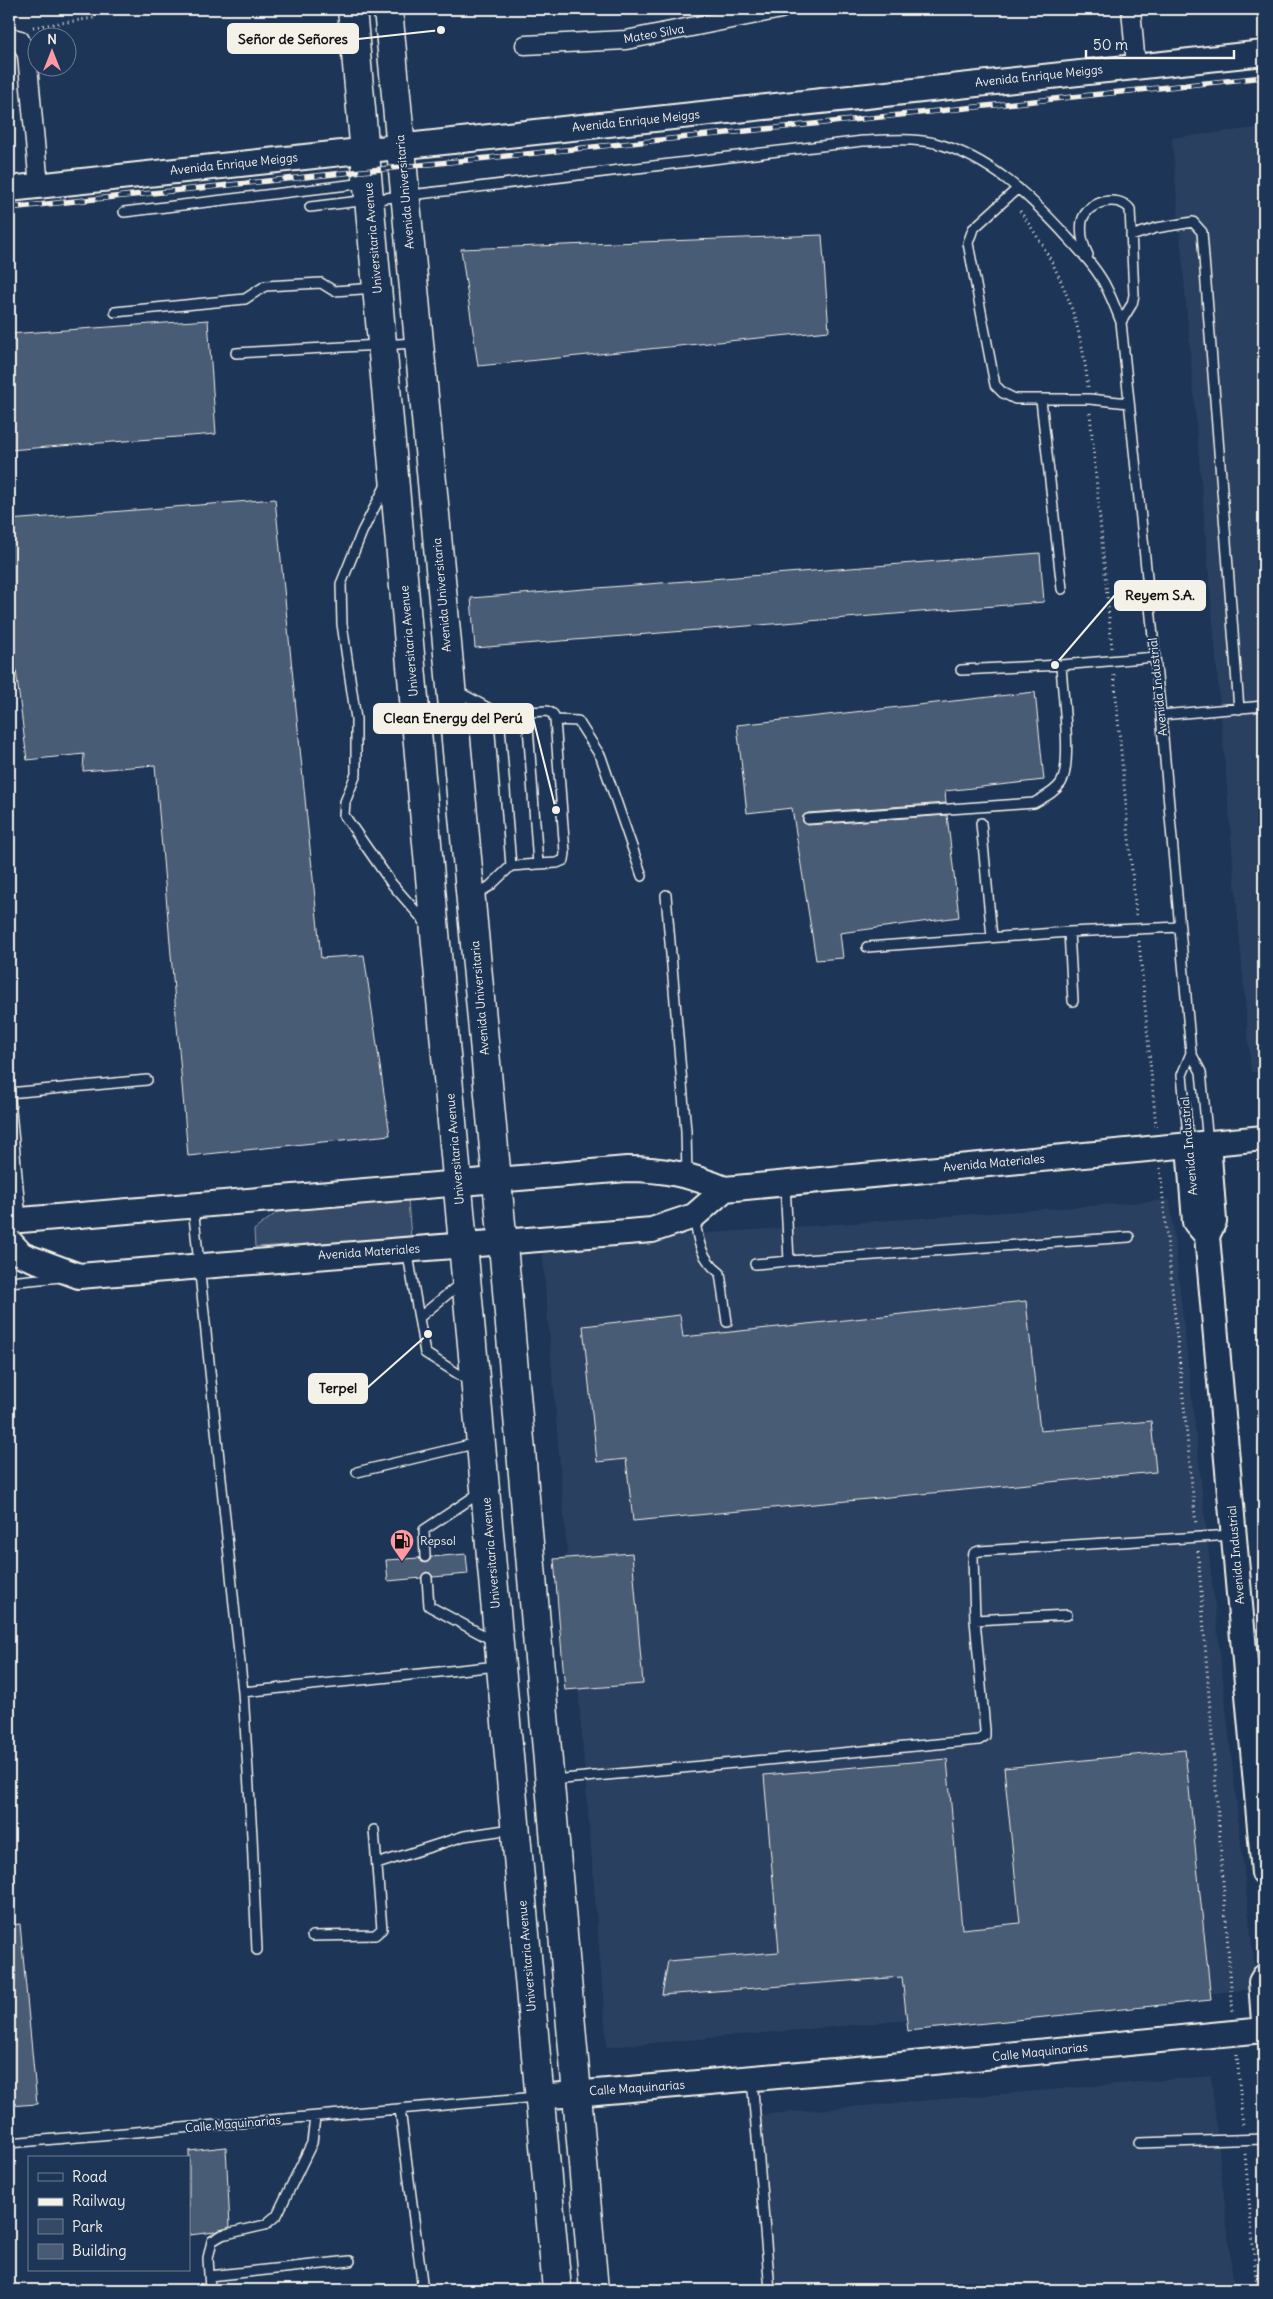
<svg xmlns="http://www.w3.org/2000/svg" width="1273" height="2299" viewBox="0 0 1273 2299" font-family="Delius,sans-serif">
<rect width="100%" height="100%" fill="#1d3557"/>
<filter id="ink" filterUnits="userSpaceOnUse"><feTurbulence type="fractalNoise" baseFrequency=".02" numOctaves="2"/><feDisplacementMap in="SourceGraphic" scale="10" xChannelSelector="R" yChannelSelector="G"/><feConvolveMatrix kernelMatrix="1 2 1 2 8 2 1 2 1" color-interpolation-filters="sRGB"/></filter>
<g filter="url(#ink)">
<path fill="#2a4060" d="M1264 127V1071L1251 1072 1172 138Z
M1170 1200 1257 1989 607 2047 542 1245Z
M1211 2076 1234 2290H777L747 2116Z"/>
<path fill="#354a67" stroke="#949ea8" d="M408 1200 411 1238 255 1247 254 1230 280 1210Z"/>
<path fill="#485b74" stroke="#f4f1e8" d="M822 235 829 331 478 366 461 249Z
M208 320 216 434 9 450V334Z
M275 499 321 958 364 955 390 1135 188 1156 155 765 83 771 84 754 27 760 9 613V520Z
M1040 553 1044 602 475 648 471 598Z
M1035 692 1044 780 945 791 946 803 808 813 803 816V822L808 825 947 815 959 917 840 933 843 958 816 960 792 808 747 813 737 725Z
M1026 1301 1040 1431 1151 1421 1156 1472 633 1521 626 1459 597 1462 583 1326 680 1315 683 1337Z
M632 1553 643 1684 565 1690 554 1559Z
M466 1554 468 1574 433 1577 430 1573 426 1572 421 1578 388 1581 386 1560 419 1558 422 1562 426 1563 430 1560 431 1557Z
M1185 1750 1211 2000 908 2031 902 1977 662 1995 668 1961 779 1952 764 1775 947 1759 962 1929 1020 1923 1004 1768Z
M20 1924 37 2104 9 2106V1925Z
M226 2147 230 2227 215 2232 189 2235V2151Z"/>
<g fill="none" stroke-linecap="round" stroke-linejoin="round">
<defs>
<path id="lane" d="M1018 188 973 229 968 243 995 385 1003 393 1015 399H1089L1129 403
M310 207 863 141C886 140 912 138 935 143 990 157 1032 198 1069 239 1082 253 1095 267 1104 283 1111 296 1116 309 1121 322L1161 715 1191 1053 1201 1072 1208 1143
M124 212 365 183
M1131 236 1156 228 1193 222 1202 232 1239 709
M1088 255C1083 245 1080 233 1082 221 1087 201 1118 194 1130 209L1134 295 1132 304 1121 322
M115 312 245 299 265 286 321 283 334 291 375 288
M236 353 416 343
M1041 400 1062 589
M386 485 362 532 341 584 342 624 356 719V774L345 802 344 815 392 884 426 923
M961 670 1061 665 1155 657
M457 691 499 714 511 866 490 886 475 895
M527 712 547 711 553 714 555 720 565 853 564 860 557 863 538 864
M499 714 527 712 538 864 511 866
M1161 715 1264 706
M555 720 578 721 601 757 642 876
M808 819 1034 803C1044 797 1054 793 1061 783 1073 764 1062 690 1061 665
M981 823 992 937
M666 895 686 1131 687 1176
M1069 932 1073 1001
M867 947 1069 932 1180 927
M9 1088 21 1220
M9 1093 147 1080
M1189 1145 1182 1075 1191 1053
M785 1183 789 1261 1129 1237
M193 1206 243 1692 252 1836 257 1950
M694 1216C698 1240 700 1258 720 1273L727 1322
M407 1249 425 1353 471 1382
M755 1264 789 1261
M9 1282 61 1277
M420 1317 462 1282
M357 1472 478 1443
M425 1557 424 1530 481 1492
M427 1578 429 1606 494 1641
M975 1620 1067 1615
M243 1692 498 1666
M553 1780 979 1740 985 1736V1730L975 1620 973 1558 974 1553 979 1551 1232 1535
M377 1864 464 1836 512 1829
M312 1936 375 1935 382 1929 374 1830
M752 2079 770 2290
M400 2109 423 2290
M9 2143 536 2097
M1139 2143 1264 2139
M209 2276 350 2261
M210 2290 208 2258 212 2241 222 2235 265 2225 277 2215 312 2143 315 2117"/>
<path id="street" d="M1131 9 1136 66
M9 37 20 40 27 55 39 186
M525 45 626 40 781 9"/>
<path id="secondary" d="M9 189 1264 53
M1208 1143 1214 1221 1207 1236 1264 1873
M1189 1145 1195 1222 1207 1236
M9 1221 627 1169C663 1169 691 1175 725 1189L1264 1138
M9 1241 22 1255 79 1276 652 1230 694 1216 725 1189
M1264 1977 1261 1982 1264 2021
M540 2097 902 2065 1264 2030"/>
<path id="primary" d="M352 9 557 2290
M388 9 504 1256 594 2290"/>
</defs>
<use href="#lane" stroke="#f4f1e8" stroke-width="12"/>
<use href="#street" stroke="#f4f1e8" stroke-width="21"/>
<use href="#secondary" stroke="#f4f1e8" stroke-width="28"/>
<use href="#primary" stroke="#f4f1e8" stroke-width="31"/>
<path stroke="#f4f1e8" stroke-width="3" stroke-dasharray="1 4" stroke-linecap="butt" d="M33 27 94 18
M1020 211C1060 267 1081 318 1088 387
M1090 413 1112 649
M1114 675 1136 915
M1139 941 1156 1126
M1160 1168 1196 1525
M1198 1551 1233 2013
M1237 2054 1243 2128
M1245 2154 1257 2290"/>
<use href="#lane" stroke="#1d3557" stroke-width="9"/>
<use href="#street" stroke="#1d3557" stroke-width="18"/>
<use href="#secondary" stroke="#1d3557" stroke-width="24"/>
<use href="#primary" stroke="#1d3557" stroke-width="28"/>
<defs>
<path id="rail" d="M9 208 1264 77"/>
</defs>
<use href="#rail" stroke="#f4f1e8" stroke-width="5.5"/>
<use href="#rail" stroke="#1d3557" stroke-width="4" stroke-dasharray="11" stroke-linecap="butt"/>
</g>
</g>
<defs>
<symbol id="fuel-pin" viewBox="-11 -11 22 30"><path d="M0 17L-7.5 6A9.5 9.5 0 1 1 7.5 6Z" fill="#ff9aa2" stroke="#1d3557"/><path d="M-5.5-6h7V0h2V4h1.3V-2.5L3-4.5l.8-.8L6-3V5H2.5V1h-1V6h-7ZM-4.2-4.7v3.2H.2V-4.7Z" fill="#111"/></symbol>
</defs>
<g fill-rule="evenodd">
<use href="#fuel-pin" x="388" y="1527" width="28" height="38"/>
</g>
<g text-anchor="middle" stroke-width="4" stroke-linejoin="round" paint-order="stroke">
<g font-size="12" fill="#f4f1e8" stroke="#1d3557">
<text transform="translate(654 34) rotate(-10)" y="4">Mateo Silva</text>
<text transform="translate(1039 76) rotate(-6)" y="4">Avenida Enrique Meiggs</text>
<text transform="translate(636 121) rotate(-6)" y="4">Avenida Enrique Meiggs</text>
<text transform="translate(234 164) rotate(-6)" y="4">Avenida Enrique Meiggs</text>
<text transform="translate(405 192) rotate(-95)" y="4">Avenida Universitaria</text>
<text transform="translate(373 238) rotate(-95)" y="4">Universitaria Avenue</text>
<text transform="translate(442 595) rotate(-95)" y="4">Avenida Universitaria</text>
<text transform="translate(409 641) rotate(-95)" y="4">Universitaria Avenue</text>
<text transform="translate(1158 687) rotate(-96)" y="4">Avenida Industrial</text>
<text transform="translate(480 998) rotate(-95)" y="4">Avenida Universitaria</text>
<text transform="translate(1189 1146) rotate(-95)" y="4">Avenida Industrial</text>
<text transform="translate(455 1149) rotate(-95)" y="4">Universitaria Avenue</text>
<text transform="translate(994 1163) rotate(-5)" y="4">Avenida Materiales</text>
<text transform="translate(369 1252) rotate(-4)" y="4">Avenida Materiales</text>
<text transform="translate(491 1553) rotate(-95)" y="4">Universitaria Avenue</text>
<text transform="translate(1236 1555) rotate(-95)" y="4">Avenida Industrial</text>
<text transform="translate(527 1956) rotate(-95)" y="4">Universitaria Avenue</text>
<text transform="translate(1040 2052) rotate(-6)" y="4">Calle Maquinarias</text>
<text transform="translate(637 2088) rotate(-4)" y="4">Calle Maquinarias</text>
<text transform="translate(233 2124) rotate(-5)" y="4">Calle Maquinarias</text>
</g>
<g font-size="12" fill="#f4f1e8" stroke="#1d3557" text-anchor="start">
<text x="420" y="1545">Repsol</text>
</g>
</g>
<path fill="none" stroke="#f4f1e8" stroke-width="2" d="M441 30L358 39M1055 665L1115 595M556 810L533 718M428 1334L367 1388"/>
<g fill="#f4f1e8" stroke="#1d3557" stroke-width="2">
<circle cx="441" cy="30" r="5"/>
<circle cx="1055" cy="665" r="5"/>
<circle cx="556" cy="810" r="5"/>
<circle cx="428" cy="1334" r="5"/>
</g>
<g fill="#f4f1e8" stroke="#f4f1e8" stroke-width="2">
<rect x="228" y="24" width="130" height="29" rx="5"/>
<rect x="1115" y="581" width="90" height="29" rx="5"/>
<rect x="374" y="704" width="159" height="29" rx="5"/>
<rect x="309" y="1374" width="58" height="29" rx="5"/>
</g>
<g font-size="14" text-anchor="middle" font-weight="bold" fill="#111">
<text x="293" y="44">Señor de Señores</text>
<text x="1160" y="600">Reyem S.A.</text>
<text x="453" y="723">Clean Energy del Perú</text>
<text x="338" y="1393">Terpel</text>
</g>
<rect width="1273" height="2299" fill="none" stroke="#1d3557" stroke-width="30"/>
<rect x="15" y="15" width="1243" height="2269" fill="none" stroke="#f4f1e8" stroke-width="2" filter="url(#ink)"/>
<rect x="28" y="2156" width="162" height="115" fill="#1d3557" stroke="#738091"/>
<rect x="38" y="2173" width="25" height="8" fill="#1d3557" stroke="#738091"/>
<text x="72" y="2182" font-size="15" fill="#f4f1e8">Road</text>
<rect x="38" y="2198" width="25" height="8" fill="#f4f1e8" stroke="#738091"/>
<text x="72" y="2206" font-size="15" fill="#f4f1e8">Railway</text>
<rect x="38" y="2219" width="25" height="15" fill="#354a67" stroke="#738091"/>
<text x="72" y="2232" font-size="15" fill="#f4f1e8">Park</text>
<rect x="38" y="2244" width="25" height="15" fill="#485b74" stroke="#738091"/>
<text x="72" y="2256" font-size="15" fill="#f4f1e8">Building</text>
<g transform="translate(52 52)"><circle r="24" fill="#1d3557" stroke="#738091"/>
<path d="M0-4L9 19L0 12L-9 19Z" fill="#ff9aa2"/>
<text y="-8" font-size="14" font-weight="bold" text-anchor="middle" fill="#f4f1e8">N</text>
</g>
<path d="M1086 50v8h148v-8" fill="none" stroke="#f4f1e8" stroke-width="2.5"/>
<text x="1093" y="50" font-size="15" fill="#f4f1e8" stroke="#1d3557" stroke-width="4" paint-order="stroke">50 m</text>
</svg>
